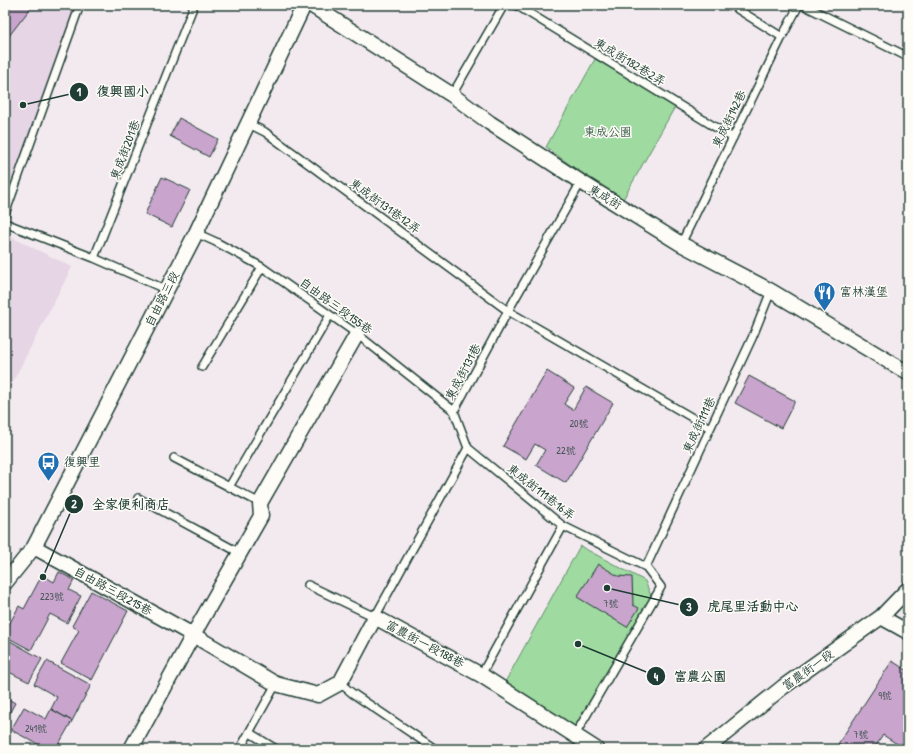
<svg xmlns="http://www.w3.org/2000/svg" width="913" height="754" viewBox="0 0 913 754" font-family="'Patrick Hand','LXGW WenKai TC',sans-serif">
<rect width="100%" height="100%" fill="#f3eaef"/>
<filter id="ink" filterUnits="userSpaceOnUse"><feTurbulence type="fractalNoise" baseFrequency=".025" numOctaves="2"/><feDisplacementMap in="SourceGraphic" scale="8" xChannelSelector="R" yChannelSelector="G"/><feConvolveMatrix kernelMatrix="1 2 1 2 8 2 1 2 1" color-interpolation-filters="sRGB"/></filter>
<g filter="url(#ink)">
<path fill="#e6d5e5" d="M5 5H77L5 205Z
M5 234 72 267 5 397Z"/>
<path fill="#9fdaa0" stroke="#5f8c6a" d="M595 59 676 105 621 203 546 147Z
M580 546 645 581 654 603 581 731 504 684Z"/>
<path fill="#c9a4cd" stroke="#1f3d34" d="M5 5H33L5 41Z
M179 118 218 139 209 157 170 136Z
M162 177 190 190 172 227 145 214Z
M547 371 574 388 564 404 573 410 586 387 613 403 566 483 536 465 545 450 535 444 526 459 503 446Z
M749 376 795 401 781 428 735 403Z
M598 564 618 576 632 577 633 605 639 608 627 627 577 597Z
M59 572 74 580 69 590 81 596 67 623 50 614 31 650 5 636V632L19 606 24 609 42 575 54 582Z
M91 591 128 611 92 680 61 663 79 630 72 626Z
M5 638 42 659 29 682 5 670Z
M47 661 91 685 72 721 51 709 57 697 34 684Z
M892 661 908 671V697L903 704 908 707V749H905L883 735 874 749H846L838 744Z
M5 697 15 703 5 721Z
M24 707 46 719 51 709 72 721 56 749H47L11 730Z"/>
<g fill="none" stroke-linecap="round" stroke-linejoin="round">
<defs>
<path id="lane" d="M516 5 733 138
M731 5 782 37
M803 5 908 57
M452 95 504 5
M247 123 265 132 508 311 710 428
M5 214 80 5
M5 223 94 258 167 290
M196 233 216 242 262 267 357 334 454 411
M681 244 782 37 799 5
M94 258 194 5
M202 367 262 267
M468 448 563 526 646 567 661 587 575 735
M174 458 260 503
M229 487 330 315
M138 498 240 553
M646 567 753 336 771 291
M308 585 375 617 468 448 454 411 508 311 581 182
M481 675 563 526
M340 683 352 693 435 749
M250 733 276 749
M240 749 276 684"/>
<path id="street" d="M311 5 452 95 490 123 581 182 681 244 771 291 908 373
M34 547 193 635 276 684 318 695 340 683 375 617 481 675 596 749
M5 583 34 547 196 233 304 5
M881 617 908 632
M131 749 193 635 261 516 260 503 357 334
M706 749 783 687 881 617 908 589"/>
</defs>
<use href="#lane" stroke="#1f3d34" stroke-width="10"/>
<use href="#street" stroke="#1f3d34" stroke-width="17"/>
<use href="#lane" stroke="#fdfcf7" stroke-width="7"/>
<use href="#street" stroke="#fdfcf7" stroke-width="14"/>
</g>
</g>
<defs>
<symbol id="restaurant-pin" viewBox="-11 -11 22 30"><path d="M0 17L-7.5 6A9.5 9.5 0 1 1 7.5 6Z" fill="#1f6fb2" stroke="#fdfcf7"/><path d="M-5-6h1v4h1v-4h1v4h1v-4h1v5L-1.5 .5V6h-2V.5L-5-1ZM5-6V6H3V1.5H1.5Q1.5-4 5-6Z" fill="#fff"/></symbol>
<symbol id="bus-pin" viewBox="-11 -11 22 30"><path d="M0 17L-7.5 6A9.5 9.5 0 1 1 7.5 6Z" fill="#1f6fb2" stroke="#fdfcf7"/><path d="M-5-6H5V4H4V6H2V4H-2V6H-4V4H-5ZM-3.5-4V0h7V-4ZM-3.5 1.2v1.5H-2V1.2ZM2 1.2v1.5H3.5V1.2Z" fill="#fff"/></symbol>
</defs>
<g fill-rule="evenodd">
<use href="#restaurant-pin" x="812" y="280" width="25" height="34"/>
<use href="#bus-pin" x="36" y="450" width="25" height="34"/>
</g>
<g text-anchor="middle" stroke-width="3" stroke-linejoin="round" paint-order="stroke">
<g font-size="10" fill="#4a575a">
<text x="579" y="427">20號</text>
<text x="566" y="454">22號</text>
<text x="52" y="600">223號</text>
<text x="611" y="607">7號</text>
<text x="885" y="699">9號</text>
<text x="36" y="732">241號</text>
<text x="861" y="738">7號</text>
</g>
<g font-size="12" fill="#1f3d34" stroke="#fdfcf7">
<text transform="translate(630 62) rotate(31)" y="4">東成街182巷2弄</text>
<text transform="translate(729 119) rotate(-64)" y="4">東成街142巷</text>
<text transform="translate(125 150) rotate(-69)" y="4">東成街201巷</text>
<text transform="translate(605 197) rotate(31)" y="4">東成街</text>
<text transform="translate(385 206) rotate(36)" y="4">東成街131巷12弄</text>
<text transform="translate(162 299) rotate(-63)" y="4">自由路三段</text>
<text transform="translate(336 306) rotate(36)" y="4">自由路三段155巷</text>
<text transform="translate(463 372) rotate(-62)" y="4">東成街131巷</text>
<text transform="translate(699 425) rotate(-65)" y="4">東成街111巷</text>
<text transform="translate(541 492) rotate(38)" y="4">東成街111巷16弄</text>
<text transform="translate(113 591) rotate(29)" y="4">自由路三段215巷</text>
<text transform="translate(425 644) rotate(28)" y="4">富農街一段188巷</text>
<text transform="translate(808 670) rotate(-36)" y="4">富農街一段</text>
</g>
<g font-size="12" fill="#395c4a" stroke="#fdfcf7">
<text x="608" y="136">東成公園</text>
</g>
<g font-size="12" fill="#1f3d34" stroke="#fdfcf7" text-anchor="start">
<text x="840" y="296">富林漢堡</text>
<text x="64" y="466">復興里</text>
</g>
</g>
<path fill="none" stroke="#1f3d34" stroke-width="1.5" d="M23 105L79 92M43 577L74 504M607 588L689 607M578 644L656 676"/>
<g fill="#1f3d34" stroke="#fdfcf7" stroke-width="1.5">
<circle cx="23" cy="105" r="4"/>
<circle cx="43" cy="577" r="4"/>
<circle cx="607" cy="588" r="4"/>
<circle cx="578" cy="644" r="4"/>
<circle cx="79" cy="92" r="10"/>
<circle cx="74" cy="504" r="10"/>
<circle cx="689" cy="607" r="10"/>
<circle cx="656" cy="676" r="10"/>
</g>
<g font-size="12" text-anchor="middle" font-weight="bold" fill="#fff">
<text x="79" y="96">1</text>
<text x="74" y="508">2</text>
<text x="689" y="611">3</text>
<text x="656" y="681">4</text>
</g>
<g font-size="13" text-anchor="middle" font-weight="bold" fill="#1f3d34" stroke="#fdfcf7" stroke-width="3" stroke-linejoin="round" paint-order="stroke">
<text x="123" y="96">復興國小</text>
<text x="131" y="509">全家便利商店</text>
<text x="753" y="611">虎尾里活動中心</text>
<text x="700" y="681">富農公園</text>
</g>
<rect width="913" height="754" fill="none" stroke="#fdfcf7" stroke-width="20"/>
<rect x="10" y="10" width="893" height="734" fill="none" stroke="#1f3d34" stroke-width="1.5" filter="url(#ink)"/>
</svg>
